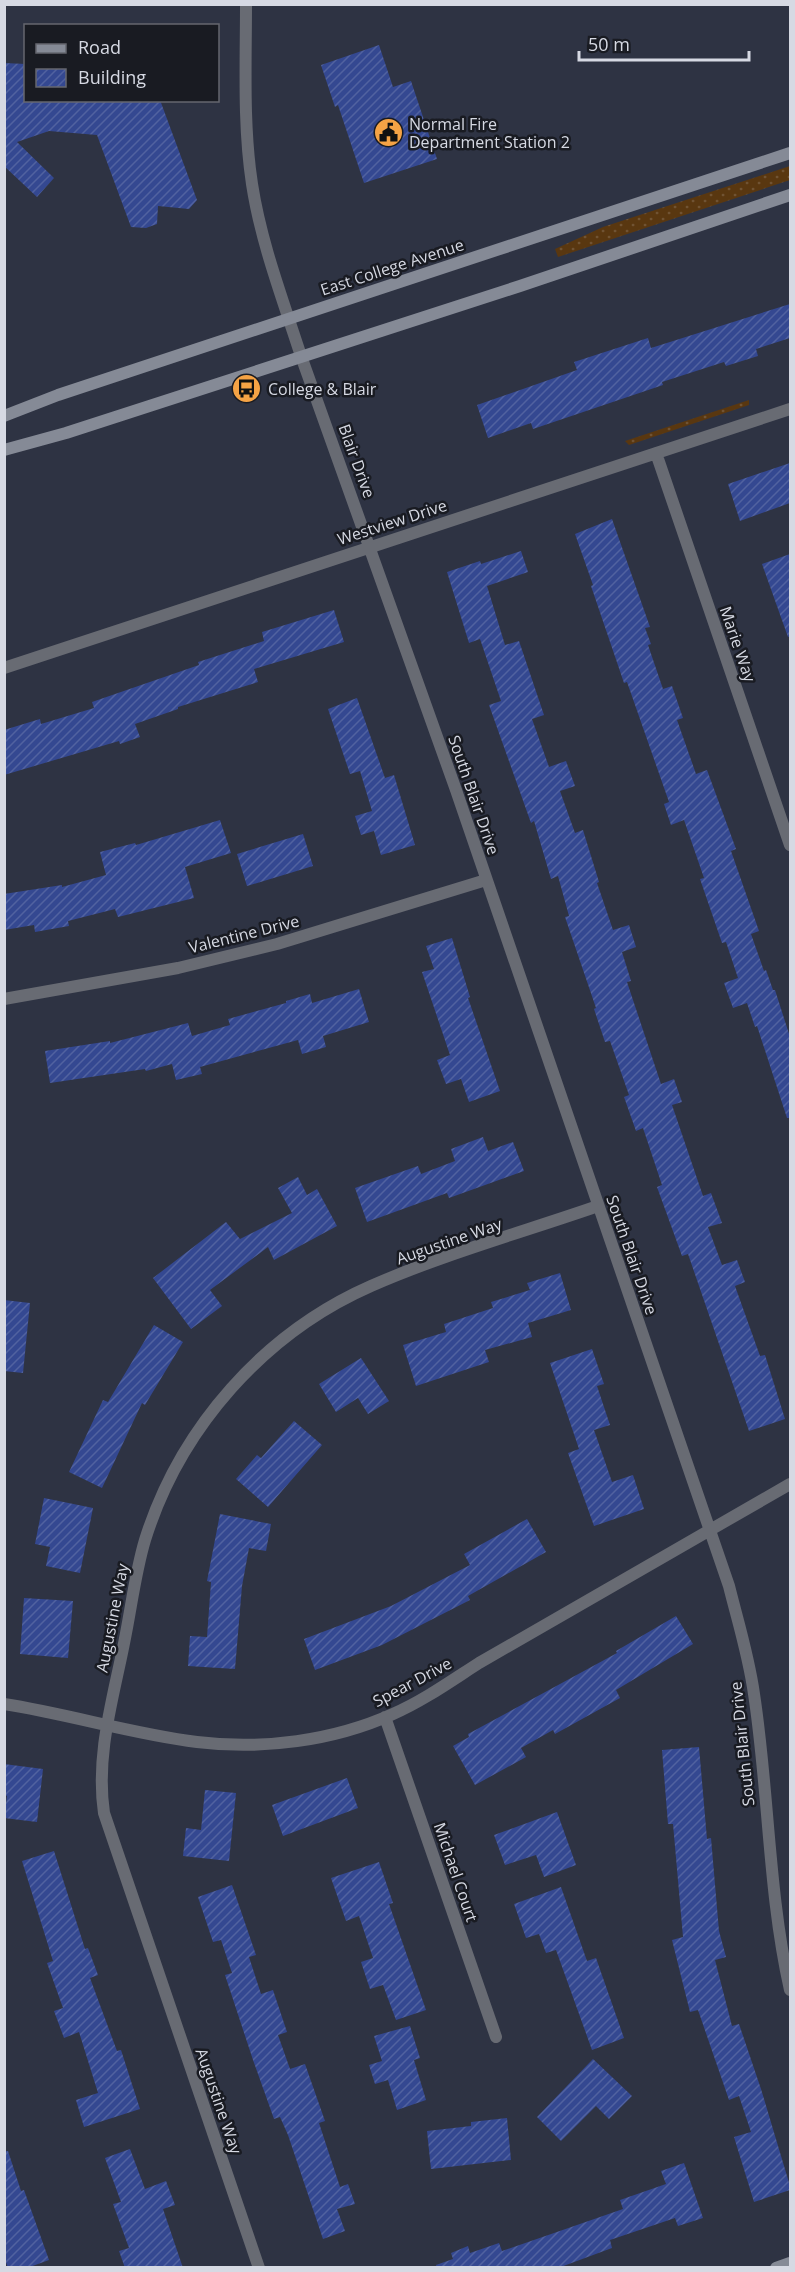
<svg xmlns="http://www.w3.org/2000/svg" width="795" height="2272" viewBox="0 0 795 2272" font-family="'Open Sans',sans-serif">
<defs>
<pattern id="grass-dots" width="8" height="8" patternUnits="userSpaceOnUse" patternTransform="scale(1.5)"><rect width="8" height="8" fill="#593710"/><path d="M2 2h.1M6 6h.1" fill="none" stroke="#705333" stroke-width="1.8" stroke-linecap="round"/></pattern>
<pattern id="building-hatch" width="6" height="6" patternUnits="userSpaceOnUse" patternTransform="scale(1.5)"><rect width="6" height="6" fill="#344891"/><path d="M-1 1l2-2M0 6l6-6M5 7l2-2" fill="none" stroke="#5162a0"/></pattern>
</defs>
<rect width="100%" height="100%" fill="#2e3343"/>
<path fill="url(#grass-dots)" d="M790 166V180L558 257 555 249 603 227Z
M749 400V405L629 445 625 441Z"/>
<path fill="url(#building-hatch)" d="M379 45 393 87 411 81 437 159 364 183 338 105 335 107 321 65Z
M4 63 26 64V100H160L197 200 189 209 158 206 157 224 146 228 131 227 97 135 49 131 17 142 54 178 37 197 4 166Z
M790 304V338L756 349 758 356 726 366 724 362 662 382 663 385 533 429 531 423 488 438 477 405 577 370 574 362 648 338 651 348Z
M790 463V503L740 521 728 484Z
M612 519 650 627 645 628 651 644 648 645 663 689 672 686 683 718 677 720 696 774 707 770 736 849 731 851 759 931 751 934 764 971 766 970 773 990H775L790 1037V1118H787L757 1026 755 1027 747 1003 733 1008 724 983 738 978 726 942 722 943 700 879 704 878 684 820 671 825 664 804 669 802 627 682 624 683 591 586 593 585 575 534Z
M521 551 528 572 487 586 505 645 519 641 544 715 532 719 549 767 566 761 575 786 560 791 575 833 583 830 599 882 597 883 613 930 629 925 636 947 622 952 631 981 627 982 661 1084 674 1079 682 1102 672 1105 703 1196 711 1193 722 1223 708 1227 722 1265 737 1260 745 1282 735 1286 760 1356 765 1355 785 1419 749 1431 688 1254 682 1256 657 1187 662 1185 643 1128 636 1131 624 1097 629 1095 610 1041 605 1042 594 1009 596 1008 565 917 569 916 558 876 551 879 534 821 531 823 489 705 501 701 480 639 469 643 447 572 480 561 481 564Z
M790 554V636L788 637 762 564Z
M334 610 344 642 254 669 258 682 178 707V709L135 724 140 737 120 744 119 741 4 775V730L40 719 41 724 94 708 92 702 199 665 198 662 264 641 262 632Z
M357 698 385 778 394 775 415 845 381 855 374 831 361 835 355 816 372 811 360 771 350 774 328 709Z
M220 820 231 853 185 867 194 898 118 917 115 909 68 921 69 926 35 932 34 925 4 930V894L62 885V887L106 875 100 852 135 843 136 845Z
M303 834 313 866 247 886 237 854Z
M452 938 470 997 468 998 500 1091 469 1102 461 1079 446 1084 437 1060 450 1055 422 972 434 969 426 946Z
M359 989 369 1022 323 1036 326 1047 302 1054 298 1040 200 1067 202 1074 176 1080 172 1064 146 1071 145 1069 50 1083 45 1051 110 1041V1043L188 1023 192 1036 230 1025 228 1019 286 1003V1001L310 994 312 1003Z
M483 1137 488 1151 513 1142 524 1171 449 1198 447 1193 367 1222 355 1188 418 1166 421 1174 455 1161 451 1149Z
M298 1177 307 1195 317 1189 337 1226 274 1260 268 1247 210 1290 222 1306 191 1329 153 1278 226 1222 240 1239 292 1213 278 1188Z
M560 1273 571 1310 528 1323 532 1337 485 1350 489 1362 416 1386 403 1345 446 1332 444 1324 493 1308 491 1302 530 1290 527 1283Z
M4 1300 30 1303 23 1373 4 1371Z
M154 1325 183 1342 145 1405 142 1403 102 1488 69 1472 103 1400 108 1402Z
M592 1349 604 1384 597 1386 610 1425 594 1430 612 1482 633 1475 644 1509 594 1526 568 1453 579 1449 550 1363Z
M361 1358 389 1401 368 1414 358 1398 336 1412 319 1384Z
M294 1421 322 1445 268 1507 236 1479 257 1455 261 1458Z
M44 1498 93 1508 80 1573 46 1566 50 1547 35 1544Z
M220 1514 271 1524 266 1551 249 1548 242 1586 235 1669 188 1666 190 1636 207 1637 211 1582 207 1581Z
M527 1519 546 1552 468 1596 470 1600 382 1645 315 1670 304 1639 391 1606 470 1565 464 1554Z
M24 1598 73 1601 68 1658 20 1654Z
M676 1616 693 1644 616 1690 620 1698 555 1734 553 1730 521 1748 526 1757 475 1785 453 1746 469 1737 468 1734 617 1653 616 1651Z
M699 1747 707 1839 711 1838 719 1931 726 1957 715 1960 732 2026 739 2024 761 2089 790 2186V2190L754 2202 734 2137 751 2132 739 2096 729 2100 698 2010 690 2012 672 1940 683 1937 673 1824H668L662 1750Z
M4 1764 43 1769 37 1822 4 1818 7 1796 4 1795Z
M347 1778 358 1808 283 1836 272 1805Z
M205 1790 236 1793 229 1861 183 1856 186 1828 201 1830Z
M557 1812 576 1865 544 1877 536 1855 505 1865 494 1835Z
M54 1851 85 1949 88 1948 98 1975 90 1978 117 2051 121 2050 140 2109 84 2127 76 2100 98 2093 79 2032 64 2038 54 2011 63 2008 47 1963 53 1961 22 1861Z
M379 1862 393 1903 389 1904 426 2010 396 2020 383 1985 370 1989 361 1962 373 1958 359 1916 346 1921 331 1878Z
M232 1885 256 1955 249 1957 261 1994 273 1990 287 2032 278 2035 290 2069 305 2064 325 2121 319 2123 340 2187 348 2184 355 2204 337 2209 345 2231 323 2239 288 2135 280 2117 274 2119 253 2060 225 1975 232 1973 221 1940 213 1942 198 1897Z
M561 1887 587 1961 596 1958 624 2038 592 2050 556 1950 546 1953 539 1934 526 1938 514 1904Z
M410 2026 420 2058 414 2060 426 2100 397 2110 388 2080 375 2084 369 2065 382 2061 374 2036Z
M593 2059 632 2096 609 2119 596 2106 561 2141 537 2117Z
M507 2118 511 2160 431 2169 427 2131 471 2126V2122Z
M130 2149 145 2189 166 2181 175 2205 163 2209 183 2268H125L119 2251 129 2248 113 2204 121 2202 105 2158Z
M4 2151H8L21 2191 24 2190 49 2260 27 2268H8L4 2257Z
M684 2163 703 2218 678 2226 675 2218 610 2240 612 2248 558 2268H437L436 2265 453 2259 451 2253 468 2246 470 2253 499 2243 502 2251 623 2209 620 2200 666 2184 661 2171Z"/>
<g fill="none" stroke-linecap="round" stroke-linejoin="round">
<path stroke="#686b73" stroke-width="12" d="M301 356 456 790 729 1586C738 1622 749 1657 754 1694 769 1792 768 1892 790 1990
M656 453 790 845
M4 668 790 409
M4 999 178 968 277 944 486 880
M4 1704C69 1714 132 1734 197 1742 262 1750 333 1741 393 1714 423 1701 451 1681 479 1663L790 1484
M385 1717 496 2037
M259 2268 104 1813C95 1752 115 1693 126 1633 132 1602 136 1570 145 1540 180 1428 264 1333 371 1286 444 1254 523 1232 598 1206"/>
<path stroke="#686b73" stroke-width="12" d="M246 4C246 64 243 125 252 184 261 243 283 300 301 356"/>
<path stroke="#858a96" stroke-width="12" d="M4 416 58 395 790 153
M4 450 66 433 520 286 790 195
M776 2268 790 2263"/>
</g>
<defs>
<symbol id="civic-disc" viewBox="-11 -11 22 22"><circle r="9.5" fill="#f5a345" stroke="#191b22"/><path d="M-.6-6.5H3V-4.5H.6V-3L4-1V1h2V6H-6V1h2V-1L-.6-3ZM-1.2 2.5V6h2.4V2.5Z" fill="#111"/></symbol>
<symbol id="bus-disc" viewBox="-11 -11 22 22"><circle r="9.5" fill="#f5a345" stroke="#191b22"/><path d="M-5-6H5V4H4V6H2V4H-2V6H-4V4H-5ZM-3.5-4V0h7V-4ZM-3.5 1.2v1.5H-2V1.2ZM2 1.2v1.5H3.5V1.2Z" fill="#111"/></symbol>
</defs>
<g fill-rule="evenodd">
<use href="#civic-disc" x="372" y="116" width="33" height="33"/>
<use href="#bus-disc" x="230" y="372" width="33" height="33"/>
</g>
<g text-anchor="middle" stroke-width="5" stroke-linejoin="round" paint-order="stroke">
<g font-size="16" fill="#d6d9e3" stroke="#191b22" text-anchor="start">
<text x="409" y="130">Normal Fire<tspan x="409" dy="18">Department Station 2</tspan></text>
<text x="268" y="395">College &amp; Blair</text>
</g>
<g font-size="16" fill="#d6d9e3" stroke="#191b22">
<text transform="translate(392 267) rotate(-18)" y="6">East College Avenue</text>
<text transform="translate(357 461) rotate(70)" y="6">Blair Drive</text>
<text transform="translate(392 522) rotate(-18)" y="6">Westview Drive</text>
<text transform="translate(738 644) rotate(71)" y="6">Marie Way</text>
<text transform="translate(474 795) rotate(71)" y="6">South Blair Drive</text>
<text transform="translate(244 934) rotate(-14)" y="6">Valentine Drive</text>
<text transform="translate(449 1241) rotate(-19)" y="6">Augustine Way</text>
<text transform="translate(632 1255) rotate(71)" y="6">South Blair Drive</text>
<text transform="translate(112 1618) rotate(-79)" y="6">Augustine Way</text>
<text transform="translate(412 1682) rotate(-28)" y="6">Spear Drive</text>
<text transform="translate(742 1744) rotate(-96)" y="6">South Blair Drive</text>
<text transform="translate(456 1872) rotate(71)" y="6">Michael Court</text>
<text transform="translate(219 2101) rotate(71)" y="6">Augustine Way</text>
</g>
</g>
<rect width="795" height="2272" fill="none" stroke="#d6d9e3" stroke-width="12"/>
<rect x="24" y="24" width="195" height="78" fill="#191b22" stroke="#65676f" stroke-width="1.5"/>
<rect x="36" y="44" width="30" height="9" fill="#858a96" stroke="#65676f" stroke-width="1.5"/>
<text x="78" y="54" font-size="18" fill="#d6d9e3">Road</text>
<rect x="36" y="69" width="30" height="18" fill="url(#building-hatch)" stroke="#65676f" stroke-width="1.5"/>
<text x="78" y="84" font-size="18" fill="#d6d9e3">Building</text>
<path d="M579 51v9h170v-9" fill="none" stroke="#d6d9e3" stroke-width="3"/>
<text x="588" y="51" font-size="18" fill="#d6d9e3" stroke="#191b22" stroke-width="4.5" paint-order="stroke">50 m</text>
</svg>
